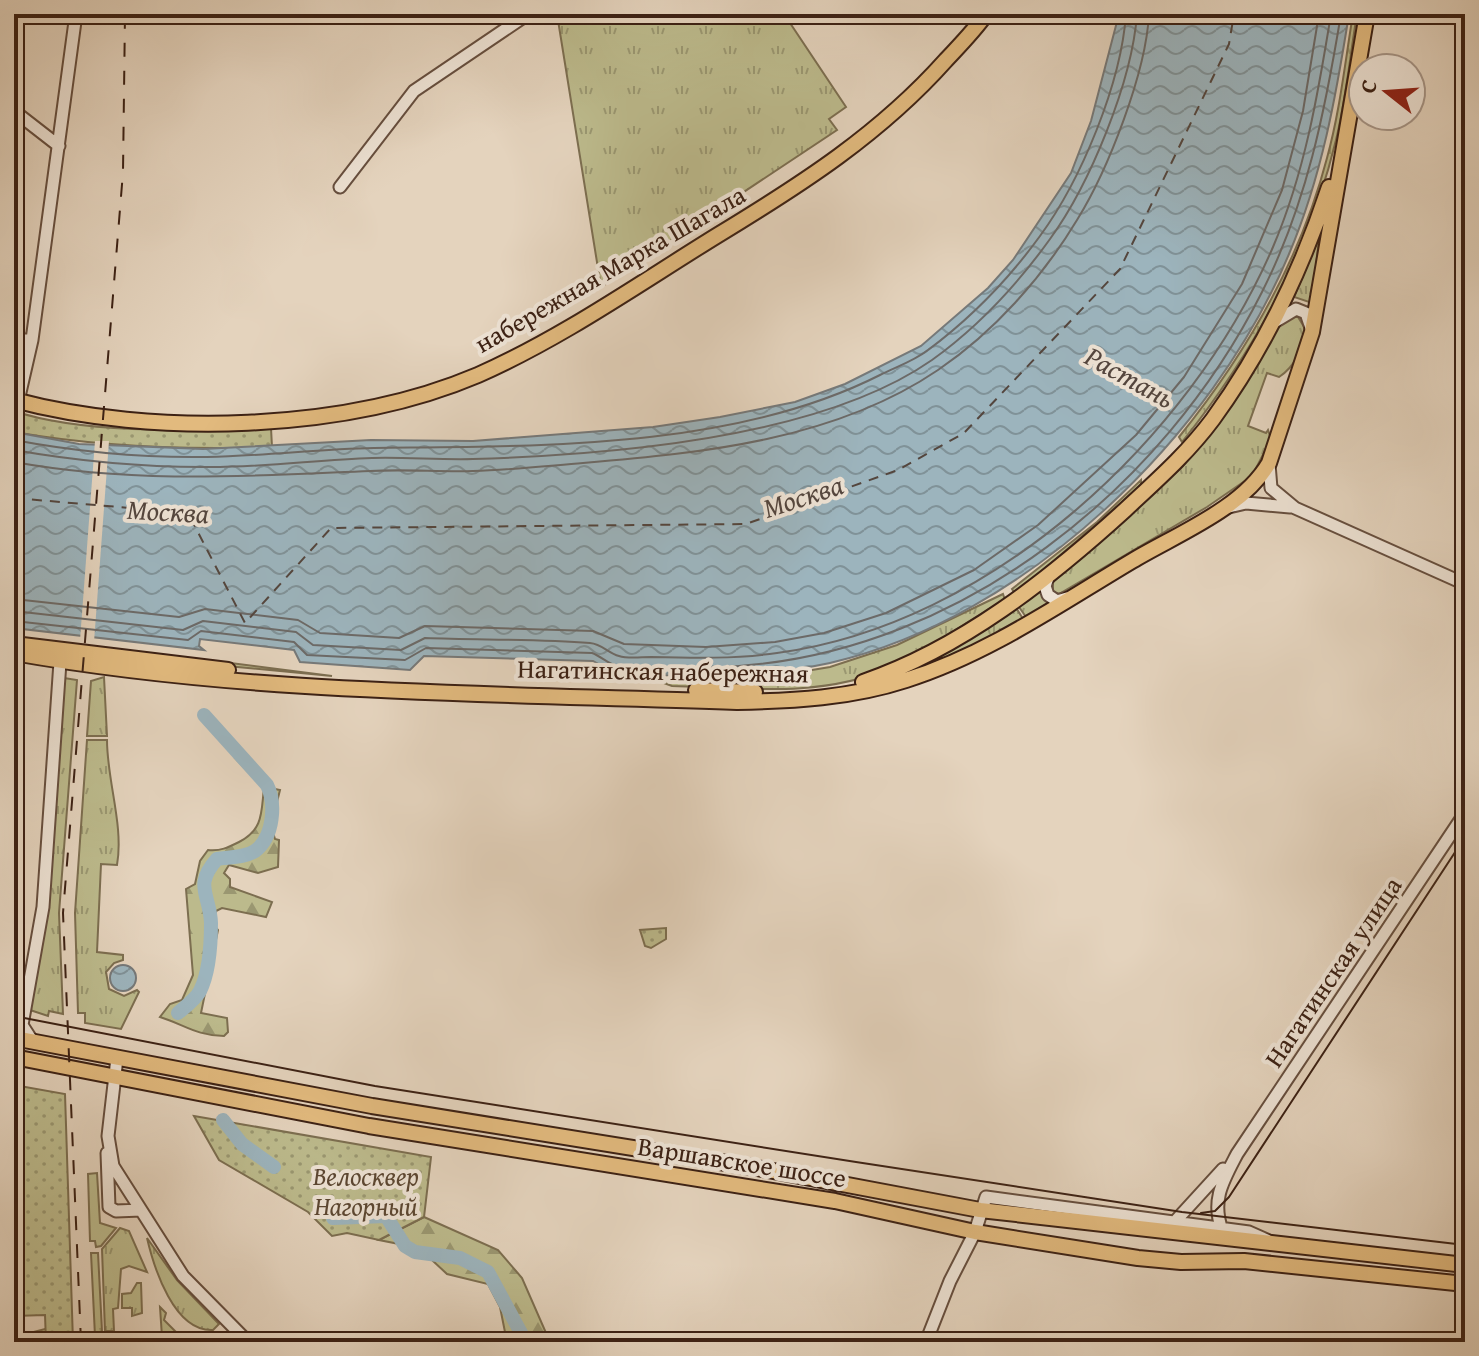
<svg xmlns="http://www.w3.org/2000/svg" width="1479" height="1356" viewBox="0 0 1479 1356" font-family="'Gentium Book Plus',serif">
<defs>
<pattern id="grass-tufts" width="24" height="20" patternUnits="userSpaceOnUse" patternTransform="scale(2)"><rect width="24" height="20" fill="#bcba8c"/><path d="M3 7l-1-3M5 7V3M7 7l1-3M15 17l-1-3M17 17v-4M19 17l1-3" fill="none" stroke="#9a9771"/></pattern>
<pattern id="forest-firs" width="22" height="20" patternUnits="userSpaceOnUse" patternTransform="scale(2)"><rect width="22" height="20" fill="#bcba8c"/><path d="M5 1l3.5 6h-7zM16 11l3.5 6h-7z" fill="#9a9771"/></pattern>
<pattern id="park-dots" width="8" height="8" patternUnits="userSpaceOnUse" patternTransform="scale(2)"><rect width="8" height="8" fill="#bcba8c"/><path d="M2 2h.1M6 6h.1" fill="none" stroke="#9a9771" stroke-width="1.8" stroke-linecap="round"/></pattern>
<pattern id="water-waves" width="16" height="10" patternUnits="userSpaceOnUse" patternTransform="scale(2)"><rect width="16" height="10" fill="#9cb4bd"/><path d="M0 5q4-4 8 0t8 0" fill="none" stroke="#809298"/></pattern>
</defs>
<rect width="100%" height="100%" fill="#e4d3bd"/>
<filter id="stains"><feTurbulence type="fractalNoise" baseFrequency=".0025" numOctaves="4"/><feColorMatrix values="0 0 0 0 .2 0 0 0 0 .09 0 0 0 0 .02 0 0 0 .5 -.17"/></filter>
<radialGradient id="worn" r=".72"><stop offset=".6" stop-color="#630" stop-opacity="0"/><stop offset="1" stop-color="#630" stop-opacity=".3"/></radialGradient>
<path fill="url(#grass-tufts)" stroke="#7c6e50" stroke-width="2" d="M557 14H784L846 107 829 119 837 130 601 287Z
M1353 14H1357C1350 56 1346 99 1336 140 1309 252 1254 352 1182 442L1179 437C1246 354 1300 262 1327 158 1340 111 1345 62 1353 14Z
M1319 238 1312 303 1294 297Z
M1288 317H1298L1306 330C1301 349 1297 365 1279 377L1267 373 1248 426 1266 433 1268 430 1271 439 1252 476 1207 507 1059 594 1053 592V582L1182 467 1214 429 1281 322Z
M1141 480V486L1015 594 1012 589 1097 522Z
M1041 589 1043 598 1053 605 1028 620 1017 604Z
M1003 594 1005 600C967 621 930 649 889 668 823 698 743 688 672 686L661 682 782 675 830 667 897 645Z
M1015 606 1025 622 947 661 894 678 921 666Z
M207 660 332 676 206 664Z
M104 677 107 736H87L91 681Z
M64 678 77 680 59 913 63 1014 49 1011 48 1016 30 1010Z
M87 740H107C107 781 124 826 117 865L101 864 97 952 123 955V960L114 963 106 972 109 989 124 996 137 990 139 992 121 1029 85 1023V1013H78L75 913Z
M97 1173 100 1223 116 1228 101 1246 96 1247 95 1241H90L88 1174Z
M120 1228 129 1231 147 1272 129 1266 121 1269 118 1308 113 1309 114 1331H105L102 1249Z
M147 1238 177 1280 219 1324 213 1330C174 1332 154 1268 147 1238Z
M98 1253 102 1331 95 1336 91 1253Z
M137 1283H141L142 1313 132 1316V1308H122V1294L131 1293Z
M160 1307 166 1313 164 1320 186 1342H171V1336L162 1337Z"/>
<path fill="url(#forest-firs)" stroke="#7c6e50" stroke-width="2" d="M240 753 275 789 280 790 271 826 275 839 279 840 278 867 258 873 229 865 224 873 230 879V887L272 902 266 917 222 908 216 911 213 924 218 930 201 1013 227 1018 228 1032 224 1036C197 1036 183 1024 160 1017L170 1004 182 1000 193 975 186 889 195 884 200 861 208 850C221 851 227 848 239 842 264 829 261 812 264 788L235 758Z
M424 1217 498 1250 522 1278 550 1342H507L500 1307 488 1284 447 1274 419 1248 379 1240Z
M49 1328 51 1342H14V1337Z"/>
<path fill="url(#park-dots)" stroke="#7c6e50" stroke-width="2" d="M14 411C85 435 196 430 271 428L272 447C184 450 100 447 14 432Z
M666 928V939L651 948 645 946 640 930Z
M14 1085 65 1094 73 1342H46L45 1315 14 1316Z
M194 1116 431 1157 424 1217 379 1240 347 1233 332 1236 308 1212 219 1160Z"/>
<path fill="url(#water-waves)" stroke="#767979" stroke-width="2" d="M1119 14H1349C1336 96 1322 176 1289 254 1213 436 1026 618 830 663 756 679 682 676 607 674V669L593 661 424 656 410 670 300 662 294 650 200 639 199 646 204 650 14 628V432L79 444 203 449 371 440 473 441 653 427 720 417 795 402 845 384 921 346 988 288 1013 260 1071 173 1091 121Z
M110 978a13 13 0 1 1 26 0a13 13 0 1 1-26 0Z"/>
<path fill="#e4d3bd" d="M95 441H109L94 642 80 640Z"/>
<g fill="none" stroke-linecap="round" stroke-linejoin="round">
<path stroke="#6c6a68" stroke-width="2" d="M14 440C78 452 142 458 207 457 263 456 319 449 374 448 537 446 732 450 880 375 896 367 914 361 928 350 971 318 1008 280 1040 236 1081 180 1121 84 1126 14
M14 450C77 461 139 467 203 467 259 468 315 460 372 458 406 457 440 460 473 459 609 455 819 439 932 360 978 327 1017 285 1050 239 1090 184 1132 82 1137 14
M14 462C136 484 248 476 370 471 404 469 439 472 473 471 509 470 546 466 583 463 703 453 835 440 938 370 994 332 1042 278 1077 220 1108 170 1146 73 1149 14
M14 599 179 617 205 609 298 620 320 633 399 638 425 626 593 631 624 644 706 647 775 642 824 633 886 613 974 570 1038 525 1136 435 1184 377 1242 284 1282 190 1303 111 1319 14
M14 611 183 630 203 621 296 632 313 645 401 650 425 638C480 640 536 639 590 643 602 644 608 653 619 656 628 659 641 657 651 657 693 658 735 659 777 653 990 625 1190 440 1273 247 1305 172 1318 94 1331 14
M14 621 188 640 201 631 294 642 307 655 405 660 426 648 592 653C601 656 609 665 618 666 656 672 701 669 739 666 962 650 1163 489 1262 292 1307 203 1325 111 1341 14"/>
<path stroke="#9cb4bd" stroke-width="14" d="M178 1013C185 1007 196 999 200 991 209 973 211 942 211 923 210 894 193 886 217 859 230 857 244 858 255 851 274 837 276 803 267 785L204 715
M223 1120 242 1144 274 1167
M333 1218 386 1216 405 1246 415 1252 460 1258 488 1272 526 1342"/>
<path stroke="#54463e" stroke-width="2" stroke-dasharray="10 8" stroke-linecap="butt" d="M14 498 188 513 245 623 331 528 746 524 898 470 964 433 1120 269 1229 44 1234 14"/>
<defs>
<path id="minor" d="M14 111 59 146
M340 187 414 91 528 14
M1276 321 1296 309 1306 313 1311 328
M14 340H32
M18 401 32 340 76 14
M1269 464 1271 488 1295 508 1465 584
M1229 507 1246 503 1290 507
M1049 575 1045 586 1048 595 1057 601 1067 598
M33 1042 22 1025 43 907 60 662
M117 1058 108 1136 113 1166 183 1276 248 1342
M107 1153 109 1207 116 1211 141 1210
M1170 1227 1223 1169
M1222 1230C1211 1200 1223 1181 1237 1154L1465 813
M926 1342 950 1281 975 1232 986 1197 1249 1232 1267 1240"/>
<path id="major" d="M14 400C153 437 344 432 478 375 562 338 640 283 718 235 802 184 880 134 946 60 960 45 974 31 986 14
M14 644 228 670
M14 653C252 695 496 693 737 702 793 701 851 698 906 680 988 654 1058 605 1132 561 1177 534 1242 509 1269 463L1312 332 1367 14
M863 682C962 648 1048 580 1125 510 1156 481 1187 454 1213 419 1264 349 1302 269 1329 187
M696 690 755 692
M14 1038 372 1106 757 1168 980 1210 1465 1265
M14 1057 369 1126 835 1201 975 1232 1138 1258 1181 1262 1244 1261 1465 1284"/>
</defs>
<use href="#minor" stroke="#664e3e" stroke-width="15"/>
<use href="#major" stroke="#3c2114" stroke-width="18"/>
<use href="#minor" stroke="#ede2d4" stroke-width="11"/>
<use href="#major" stroke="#e2ba7e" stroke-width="14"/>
<path stroke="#3c2114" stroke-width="2" d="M14 1016 375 1086 856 1162 1182 1212 1465 1245
M1201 1213 1215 1211 1229 1197 1465 837"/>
<path stroke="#3c2114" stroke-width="2" stroke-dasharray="14 14" stroke-linecap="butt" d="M81 1342 63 913 123 172 125 14"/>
</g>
<g text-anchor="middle" stroke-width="8" stroke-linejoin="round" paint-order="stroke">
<g font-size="26" fill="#3c2114" stroke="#ede2d4">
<text transform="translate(610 269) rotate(-30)" y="9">набережная Марка Шагала</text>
<text transform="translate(663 671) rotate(1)" y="9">Нагатинская набережная</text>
<text transform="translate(1333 972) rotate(-56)" y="9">Нагатинская улица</text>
<text transform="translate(742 1162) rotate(9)" y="9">Варшавское шоссе</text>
</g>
<g font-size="26" font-style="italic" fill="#5c4732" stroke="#ede2d4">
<text x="366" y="1185">Велосквер<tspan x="366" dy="30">Нагорный</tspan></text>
</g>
<g font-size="28" font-style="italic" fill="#54463e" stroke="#ede2d4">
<text transform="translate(1130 377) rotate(29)" y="10">Растань</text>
<text transform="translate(803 496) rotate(-18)" y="10">Москва</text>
<text transform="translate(168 511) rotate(3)" y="10">Москва</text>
</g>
</g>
<rect width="1479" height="1356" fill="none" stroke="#e4d3bd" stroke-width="48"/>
<rect x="16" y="16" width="1447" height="1324" fill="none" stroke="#3c2114" stroke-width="4"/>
<rect x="24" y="24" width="1431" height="1308" fill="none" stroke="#3c2114" stroke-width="2"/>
<g transform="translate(1387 92) rotate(287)"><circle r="38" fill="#ede2d4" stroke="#a69587" stroke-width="2"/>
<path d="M0-6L14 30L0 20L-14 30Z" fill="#8f2418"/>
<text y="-12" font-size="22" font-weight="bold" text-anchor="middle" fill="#3c2114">С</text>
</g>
<rect width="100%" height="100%" filter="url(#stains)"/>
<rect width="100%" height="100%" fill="url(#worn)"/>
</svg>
